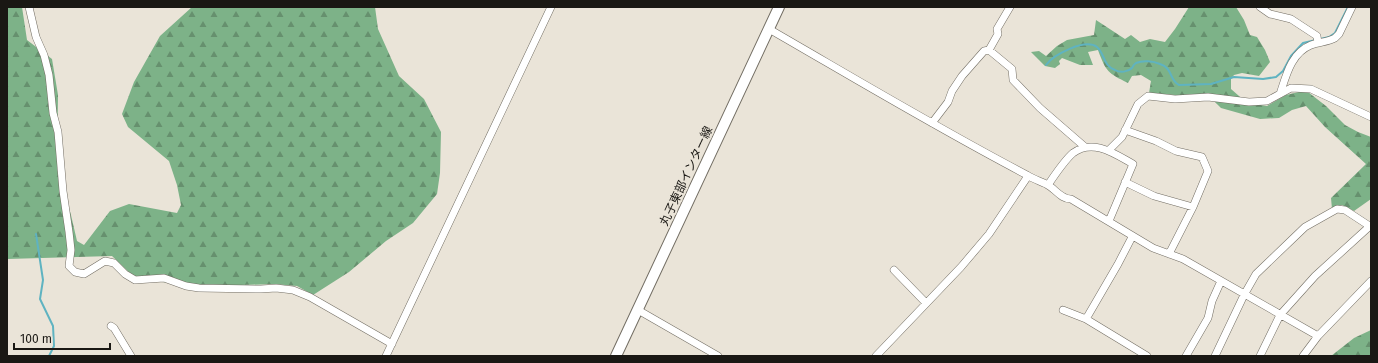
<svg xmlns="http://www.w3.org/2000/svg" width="1378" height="363" viewBox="0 0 1378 363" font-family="'Fira Sans','Noto Sans JP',sans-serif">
<defs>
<pattern id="forest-firs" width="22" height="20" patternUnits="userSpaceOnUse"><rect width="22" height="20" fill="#7db288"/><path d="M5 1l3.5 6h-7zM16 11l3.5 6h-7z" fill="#66906e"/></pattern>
</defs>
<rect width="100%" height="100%" fill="#eae4d8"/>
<path fill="url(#forest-firs)" d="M7 7H22L27 40 52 59 58 95 57 168 71 215 77 241 84 245 110 211 129 204 177 213 181 205 177 185 169 161 128 127 122 114 134 82 160 36 192 7H375L378 29 399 76 424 99 441 132 440 173 437 194 413 223 386 241 349 272 313 295 297 286 274 284 212 286 137 280 112 256 7 259Z
M1189 7H1236L1244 20 1250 35 1257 37 1265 50 1270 62 1259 76 1242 73 1234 75 1231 79V89L1247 103 1267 106 1286 95 1299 92H1308L1326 106 1345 125 1358 132 1371 137V199L1354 211 1342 205 1332 209 1331 198 1366 164 1325 127 1306 106 1292 110 1279 118 1260 119 1221 108 1209 96 1175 95 1149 93 1151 81 1141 75 1132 76 1128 83C1108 73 1106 72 1098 50L1088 52 1093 65H1080L1062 58 1059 61 1060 64 1055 68 1045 66 1031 52 1039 51 1046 56 1057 46 1067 40 1094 35 1096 20 1125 39 1131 35 1140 42 1150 39 1165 42 1175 29Z
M1371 330V356H1331L1354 338Z"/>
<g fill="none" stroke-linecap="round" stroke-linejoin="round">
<path stroke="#5fb3c1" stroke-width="2" d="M1046 65C1053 55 1085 38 1097 47 1105 54 1103 66 1115 70 1120 73 1128 72 1132 68 1135 64 1132 66 1136 63 1143 60 1153 61 1160 64 1173 68 1169 80 1179 85L1211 84 1234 77 1263 79 1276 77 1283 71 1291 56 1303 43 1329 37 1335 33 1348 7
M36 234 43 280 40 299 53 326 54 346 49 356"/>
<defs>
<path id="minor" d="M29 7 36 37 44 55 49 75 53 113 58 132 63 191 69 232 71 250 69 266 75 272 84 274 105 261 114 263 125 274 135 280 164 278 186 286 199 288 261 289 276 288 293 290 310 297 392 344
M1260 7 1270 14 1291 19 1317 36 1318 43
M769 29C854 78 939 129 1027 175 1033 179 1040 181 1046 184 1055 188 1060 199 1071 199L1153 248 1183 259 1318 336
M989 50 1012 69 1013 80 1040 108 1085 147
M1280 94C1286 76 1291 53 1311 45 1319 42 1328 42 1335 38L1339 34 1352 7
M932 123 948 102 952 91 962 76 984 51 989 50 998 34 997 29 1010 7
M1125 130 1156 141 1176 151 1202 157 1208 171 1193 207 1169 254
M1109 150 1122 137 1138 104 1148 96 1175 99 1208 97 1249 102 1267 101 1291 88 1311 89 1371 117
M1125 182 1154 196 1193 207
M1048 185C1054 176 1066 159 1073 153 1093 138 1115 154 1133 164L1109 221
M894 270 926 303
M638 310 718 356
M1063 310 1086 319 1147 356
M1086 319 1118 264 1132 237
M111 326 114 328 131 356
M386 356 551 7
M876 356 961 267 989 234 1028 176
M1186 356 1208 318 1212 301 1221 281
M1215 356 1244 295 1256 274 1305 227 1337 209 1345 210 1371 227
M1260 356 1280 315 1315 276 1370 226
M1303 356 1318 336 1371 281"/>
<path id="primary" d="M616 356 779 7"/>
</defs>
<use href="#minor" stroke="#726d63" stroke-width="8"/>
<use href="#primary" stroke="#726d63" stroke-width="12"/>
<use href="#minor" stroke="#fff" stroke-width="7"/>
<use href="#primary" stroke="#fff" stroke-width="10"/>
</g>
<g text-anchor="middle" stroke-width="4" stroke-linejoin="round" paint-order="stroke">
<g font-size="12" fill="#1a1814" stroke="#eae4d8">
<text transform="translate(686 176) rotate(-65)" y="4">丸子東部インター線</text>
</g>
</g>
<rect width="1378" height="363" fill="none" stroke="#1a1814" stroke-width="16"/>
<path d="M14 343v6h96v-6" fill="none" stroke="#1a1814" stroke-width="2"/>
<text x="20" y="343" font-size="12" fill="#1a1814" stroke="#eae4d8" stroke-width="3" paint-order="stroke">100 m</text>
</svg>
